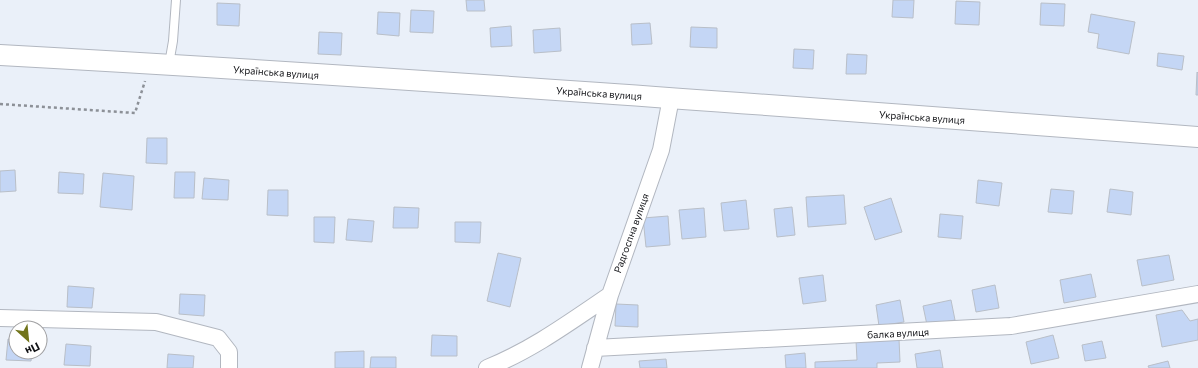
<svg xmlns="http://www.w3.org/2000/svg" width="1198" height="368" viewBox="0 0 1198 368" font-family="Commissioner,sans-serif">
<rect width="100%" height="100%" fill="#eaf0f9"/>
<path fill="#c4d6f5" stroke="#b9bfc8" d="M466 0H484L485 11H467Z
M893 0H914L913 18 892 17Z
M956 1 980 2 979 25 955 24Z
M217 3 240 4 239 26 217 25Z
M1041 3 1065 4 1064 26 1040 25Z
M411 10 434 11 433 33 410 32Z
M378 12 400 13 399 36 377 34Z
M1091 14 1135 22 1129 54 1097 48 1099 34 1088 32Z
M650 23 652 44 632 45 631 24Z
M511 26 512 46 491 47 490 28Z
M691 27 717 28V48L690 47Z
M560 28 561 51 534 53 533 30Z
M319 32 342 33 341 55 318 54Z
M794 49 814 50 813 69 793 68Z
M1158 53 1184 56 1182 70 1157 66Z
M847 54 867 55 866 74H846Z
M1197 72 1198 73V95H1196Z
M147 138H167V164L146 163Z
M15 170 16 191 0 192V171Z
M59 172 84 174 83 194 58 193Z
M175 172H195L194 198H174Z
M103 173 134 176 132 210 100 207Z
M204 178 229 180 228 200 202 199Z
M978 180 1002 183 999 206 976 203Z
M1051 189 1074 191 1072 214 1048 212Z
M1110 189 1133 192 1131 215 1107 212Z
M268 190H288V216L267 215Z
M844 195 846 224 808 227 806 197Z
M891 198 902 232 875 240 864 207Z
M746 200 749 229 724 231 721 203Z
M394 207 419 208 418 228H393Z
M792 207 795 235 777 237 774 209Z
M704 208 706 237 682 239 679 210Z
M940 214 963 216 961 239 938 237Z
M668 216 670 245 646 247 643 218Z
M314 217H335L334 243 314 242Z
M348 219 374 221 372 242 346 240Z
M455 222H481L480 243 455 242Z
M498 253 521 258 510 307 487 301Z
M1169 255 1174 280 1142 286 1137 260Z
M1091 274 1096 297 1064 303 1060 280Z
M823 275 826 301 803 304 799 278Z
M995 285 999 308 976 312 972 290Z
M68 286 94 288 92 308 67 307Z
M180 294 205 295 204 316 179 314Z
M900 300 904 322 879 326 876 305Z
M951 300 955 320 927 325 923 306Z
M616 304 638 305V327L615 326Z
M1182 310 1190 321 1198 319V340L1162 347 1156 315Z
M432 335 457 336V356H431Z
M1053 335 1059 358 1031 364 1026 342Z
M8 339 16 340V352H32L31 361 6 360Z
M899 339 900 362 877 363V368H815V362L857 360 856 341Z
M1102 341 1106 358 1085 361 1082 345Z
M66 344 91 346 90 366 64 365Z
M940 350 943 368H917L915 354Z
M364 351V368H335V352Z
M805 353 806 368H786L785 355Z
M168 354 194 356 193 368H167Z
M371 357H396V368H370Z
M666 359 667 368H640L639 361Z
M1168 361 1170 368H1149L1148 366Z"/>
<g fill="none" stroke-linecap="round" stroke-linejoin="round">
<defs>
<path id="service" d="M169 64 173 41 176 0"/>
<path id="minor" d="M0 318 156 322 218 338 229 352V368
M595 348 1011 326 1198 294
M487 368C532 350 570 322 610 295
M590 368 610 295 661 150 671 98"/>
<path id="tertiary" d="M0 55C400 77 799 107 1198 137"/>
</defs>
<use href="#service" stroke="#b2b7c0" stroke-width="10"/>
<use href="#minor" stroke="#b2b7c0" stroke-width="18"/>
<use href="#tertiary" stroke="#b2b7c0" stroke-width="22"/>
<path stroke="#8c9097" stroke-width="2.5" stroke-dasharray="3 3" stroke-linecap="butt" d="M0 104 135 113 145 81"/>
<use href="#service" stroke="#fff" stroke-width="8"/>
<use href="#minor" stroke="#fff" stroke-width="16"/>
<use href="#tertiary" stroke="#fff" stroke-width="20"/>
</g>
<g text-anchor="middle" stroke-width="3" stroke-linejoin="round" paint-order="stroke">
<g font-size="10" fill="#111216" stroke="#fff">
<text transform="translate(276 72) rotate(4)" y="4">Українська вулиця</text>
<text transform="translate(599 93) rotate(4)" y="4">Українська вулиця</text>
<text transform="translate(922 117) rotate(4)" y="4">Українська вулиця</text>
<text transform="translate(631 233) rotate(-70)" y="4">Радгоспна вулиця</text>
<text transform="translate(898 333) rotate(-3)" y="4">балка вулиця</text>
</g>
</g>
<g transform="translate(28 340) rotate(153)"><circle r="19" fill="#ffffff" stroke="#a0a0a2"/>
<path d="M0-3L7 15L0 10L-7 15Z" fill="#71741b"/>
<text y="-6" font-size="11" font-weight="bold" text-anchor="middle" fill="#111216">Пн</text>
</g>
</svg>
